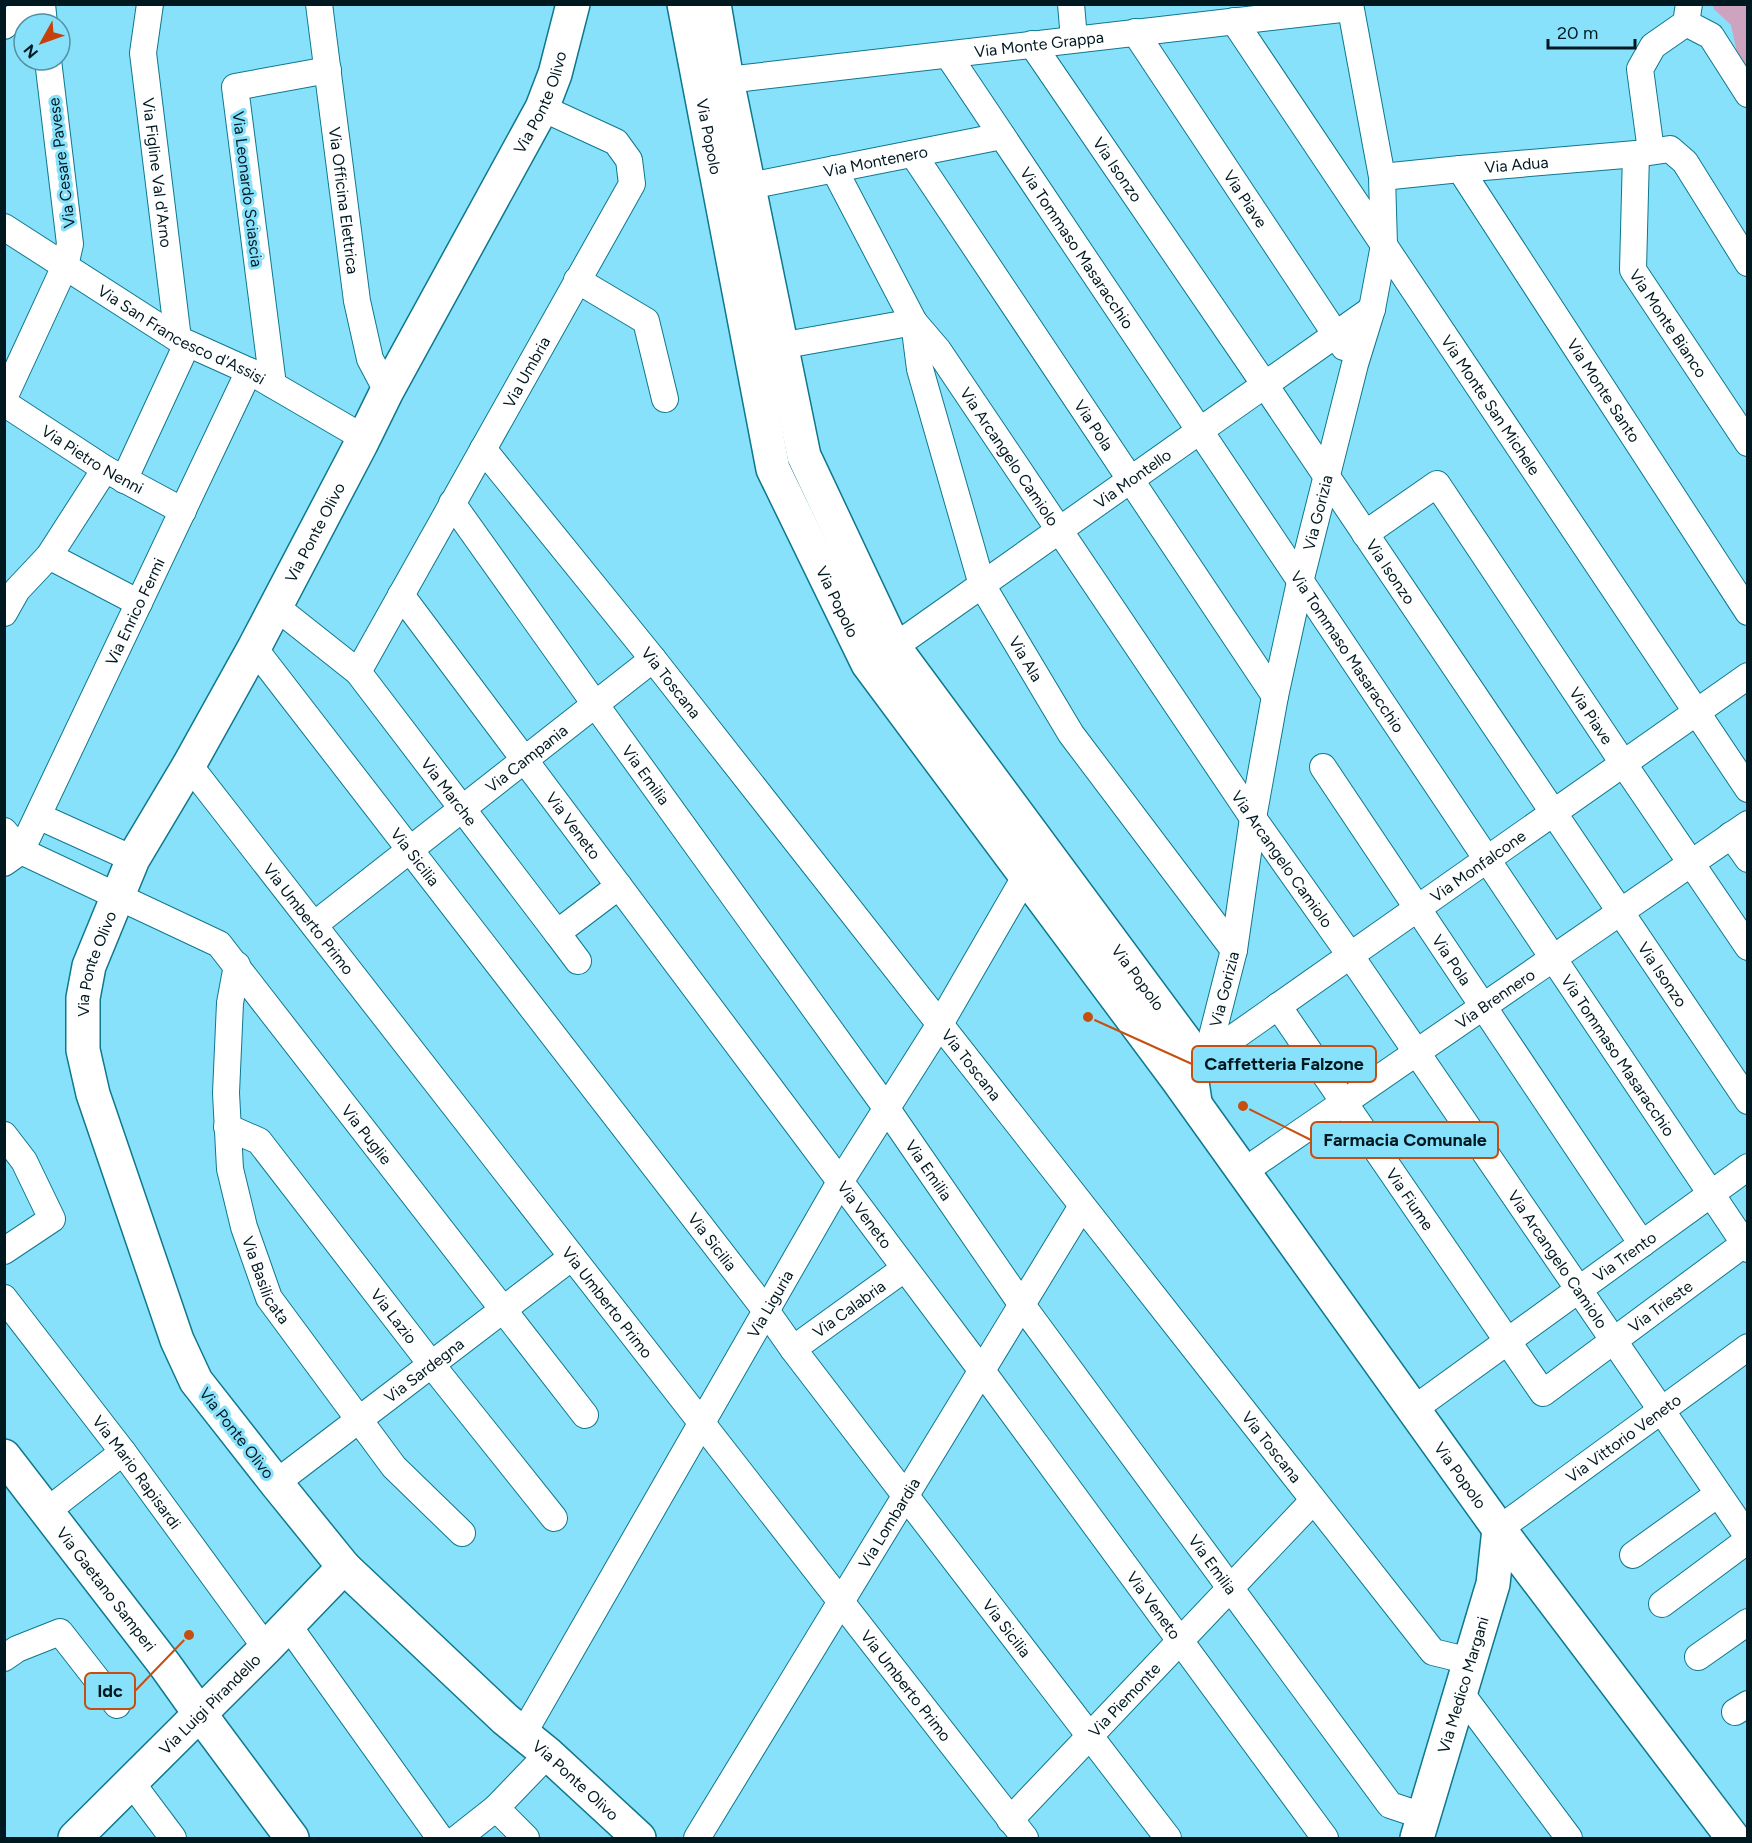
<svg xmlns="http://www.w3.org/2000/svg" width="1752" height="1843" viewBox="0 0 1752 1843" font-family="Figtree,sans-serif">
<rect width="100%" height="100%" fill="#88e1fa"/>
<path fill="#cda3c0" d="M1713 5H1747V76L1739 62 1731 25 1714 9Z"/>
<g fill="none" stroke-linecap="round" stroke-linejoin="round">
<defs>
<g id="minor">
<path d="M42 4 44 24"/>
<path id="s1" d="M150 4 143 53 178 339"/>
<path id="s2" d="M319 4 357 301 370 359 387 391"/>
<path d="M1071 4 1074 39"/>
<path id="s3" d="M1234 21 1748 789"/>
<path d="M1686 23 1711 36 1748 94"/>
<path d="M4 26 30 4"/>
<path id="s4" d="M1135 32 1344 347"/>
<path id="s5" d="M1032 44 1265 385 1748 1101"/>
<path id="s6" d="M948 55 1748 1249"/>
<path id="s7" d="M727 80 1350 8"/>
<path d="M1651 151 1640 69 1653 46 1686 23 1689 4"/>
<path id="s8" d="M913 154 1275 696"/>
<path id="s9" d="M1636 154 1633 270 1748 443"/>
<path id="s10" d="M834 169 914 322 938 350 1253 818 1350 955 1748 1537"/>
<path id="s11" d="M1460 169 1748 612"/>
<path id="s12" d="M1382 177 1460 169 1636 154 1670 149 1685 162 1748 263"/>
<path id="s13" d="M749 186 1002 136"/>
<path id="s14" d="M4 227 178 339 249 371 364 438"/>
<path d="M577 280 646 321 665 399"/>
<path id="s15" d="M914 322 920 369 982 585 1071 734 1234 950"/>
<path d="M763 349 914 322"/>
<path d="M273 385 235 87 328 70"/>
<path d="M4 398 65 266 70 244 48 60"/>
<path id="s16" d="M4 403 105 469 183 511"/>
<path id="s17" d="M483 449 653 659 1433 1652 1470 1661"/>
<path d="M124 480 187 344"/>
<path id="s18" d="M452 503 595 704 887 1109 1022 1305 1390 1805 1423 1816"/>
<path id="s19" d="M1365 534 1437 484 1623 763 1748 947"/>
<path d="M49 556 139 603"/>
<path id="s20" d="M401 595 982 1371 1325 1838"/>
<path id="s21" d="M276 607 358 672 557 933 619 886"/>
<path d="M4 613 17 590 49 556 105 469"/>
<path id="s22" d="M894 647 1372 309"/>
<path id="s23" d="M254 648 767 1312 793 1349 1168 1838"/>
<path id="s24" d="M358 672 632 184 629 160 616 142 542 108"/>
<path id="s25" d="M189 765 1025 1838"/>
<path id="s26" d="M1323 767 1642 1244"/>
<path d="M38 816 133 859"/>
<path id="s27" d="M4 831 21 851 219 944 585 1415"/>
<path d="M1731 835 1748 859"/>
<path id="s28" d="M4 863 21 851 249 371"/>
<path id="s29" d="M314 925 653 659"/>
<path d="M557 933 578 961"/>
<path id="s30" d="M237 965 230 1003 226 1093 230 1169 244 1227 269 1298 394 1467 462 1533"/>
<path id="s31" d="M1278 1006 1543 1393 1748 1241"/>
<path id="s32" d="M1207 1056 1234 950 1253 818 1275 696 1300 582 1355 364 1372 309 1384 245 1382 177 1350 4"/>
<path id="s33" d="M1203 1059 1748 676"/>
<path id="s34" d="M227 1127 259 1141 431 1364 554 1518"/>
<path d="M4 1135 24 1161 52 1219 4 1251"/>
<path id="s35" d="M1243 1172 1748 824"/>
<path id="s36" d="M4 1298 123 1452 266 1648"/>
<path id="s37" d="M793 1349 904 1269"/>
<path id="s38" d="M1414 1409 1748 1167"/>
<path id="s39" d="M276 1483 572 1257"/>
<path d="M47 1511 123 1452"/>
<path id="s40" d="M1499 1529 1748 1347"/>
<path d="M1633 1555 1718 1494"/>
<path d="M1662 1604 1748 1540"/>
<path d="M288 1625 440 1838"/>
<path d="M1698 1657 1748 1622"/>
<path d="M4 1658 17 1649 60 1632 117 1705"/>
<path d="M1460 1692 1569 1838"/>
<path d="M1735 1712 1748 1704"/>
<path id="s41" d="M523 1734 840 1182 940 1024 1025 877"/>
<path d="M131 1782 173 1838"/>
<path d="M496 1808 526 1838"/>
<path id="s42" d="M1010 1820 1313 1501"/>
<path d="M458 1838 496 1808 548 1754"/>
<path id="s43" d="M697 1838 1082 1206"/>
</g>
<g id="tertiary">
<path id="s44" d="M684 4 773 469 868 664 1177 1079 1499 1529 1733 1838"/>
<path id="s45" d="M714 4 727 80 804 456 894 647 1186 1042 1195 1102"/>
<path id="s46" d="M344 1567 505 1719 548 1754 639 1838"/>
<path d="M200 1714 292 1838"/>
<path id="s47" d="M1417 1838 1493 1584 1499 1529"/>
</g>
<g id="secondary">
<path id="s48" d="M4 1456 165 1665 200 1714"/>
<path id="s49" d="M75 1838 266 1648 344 1567 276 1483 196 1381 177 1340 93 1094 83 1050V998L89 966 133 859 189 765 254 648 361 444 387 391 542 108 555 74 573 4"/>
</g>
</defs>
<use href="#minor" stroke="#0e788e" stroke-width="28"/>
<use href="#tertiary" stroke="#0e788e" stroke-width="36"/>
<use href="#secondary" stroke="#0e788e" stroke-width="36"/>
<use href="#minor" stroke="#fff" stroke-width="26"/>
<use href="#tertiary" stroke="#fff" stroke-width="33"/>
<use href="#secondary" stroke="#fff" stroke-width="33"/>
</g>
<g text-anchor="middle" stroke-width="6" stroke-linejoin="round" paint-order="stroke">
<g font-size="16" fill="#001920" stroke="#88e1fa">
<text dy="6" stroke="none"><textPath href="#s7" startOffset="314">Via Monte Grappa</textPath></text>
<text dy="6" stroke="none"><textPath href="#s49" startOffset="2030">Via Ponte Olivo</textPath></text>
<text dy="6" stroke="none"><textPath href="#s44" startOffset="135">Via Popolo</textPath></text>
<text dy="6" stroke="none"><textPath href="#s13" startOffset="129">Via Montenero</textPath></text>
<text transform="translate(61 163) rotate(-97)" y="6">Via Cesare Pavese</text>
<text dy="6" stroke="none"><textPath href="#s12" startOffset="135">Via Adua</textPath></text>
<text dy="6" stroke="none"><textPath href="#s5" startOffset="152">Via Isonzo</textPath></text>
<text dy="6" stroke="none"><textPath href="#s1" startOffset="170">Via Figline Val d'Arno</textPath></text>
<text transform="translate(248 189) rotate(83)" y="6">Via Leonardo Sciascia</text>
<text dy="6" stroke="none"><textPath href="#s4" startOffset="200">Via Piave</textPath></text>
<text dy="6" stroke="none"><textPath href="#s2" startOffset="198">Via Officina Elettrica</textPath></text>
<text dy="6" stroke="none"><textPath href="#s6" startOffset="232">Via Tommaso Masaracchio</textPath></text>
<text dy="6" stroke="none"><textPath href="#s9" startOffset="180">Via Monte Bianco</textPath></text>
<text dy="6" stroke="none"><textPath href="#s14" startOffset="208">Via San Francesco d'Assisi</textPath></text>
<text dy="6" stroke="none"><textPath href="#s24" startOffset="344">Via Umbria</textPath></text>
<text dy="6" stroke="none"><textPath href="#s11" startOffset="264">Via Monte Santo</textPath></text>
<text dy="6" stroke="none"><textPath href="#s3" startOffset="462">Via Monte San Michele</textPath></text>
<text dy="6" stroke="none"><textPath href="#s8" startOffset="326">Via Pola</textPath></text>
<text dy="6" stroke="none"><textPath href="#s10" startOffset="338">Via Arcangelo Camiolo</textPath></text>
<text dy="6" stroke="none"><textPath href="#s16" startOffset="105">Via Pietro Nenni</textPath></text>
<text dy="6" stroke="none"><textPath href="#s22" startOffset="292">Via Montello</textPath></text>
<text dy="6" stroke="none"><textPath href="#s32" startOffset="555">Via Gorizia</textPath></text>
<text dy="6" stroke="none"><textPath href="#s49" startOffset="1544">Via Ponte Olivo</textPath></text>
<text dy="6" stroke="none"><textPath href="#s5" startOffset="638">Via Isonzo</textPath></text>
<text dy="6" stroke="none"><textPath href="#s44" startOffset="621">Via Popolo</textPath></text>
<text dy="6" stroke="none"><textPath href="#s28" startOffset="286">Via Enrico Fermi</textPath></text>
<text dy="6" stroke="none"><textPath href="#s6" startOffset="718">Via Tommaso Masaracchio</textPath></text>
<text dy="6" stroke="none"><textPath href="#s15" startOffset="358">Via Ala</textPath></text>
<text dy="6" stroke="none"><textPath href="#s17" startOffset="300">Via Toscana</textPath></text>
<text dy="6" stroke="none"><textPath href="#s19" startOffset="366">Via Piave</textPath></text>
<text dy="6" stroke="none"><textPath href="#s29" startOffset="270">Via Campania</textPath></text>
<text dy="6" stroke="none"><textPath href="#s18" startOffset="334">Via Emilia</textPath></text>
<text dy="6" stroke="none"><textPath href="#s21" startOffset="255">Via Marche</textPath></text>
<text dy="6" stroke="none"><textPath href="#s20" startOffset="288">Via Veneto</textPath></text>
<text dy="6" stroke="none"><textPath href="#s23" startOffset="264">Via Sicilia</textPath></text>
<text dy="6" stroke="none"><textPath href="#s10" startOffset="824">Via Arcangelo Camiolo</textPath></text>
<text dy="6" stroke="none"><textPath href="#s33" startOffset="336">Via Monfalcone</textPath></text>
<text dy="6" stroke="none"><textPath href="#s25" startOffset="195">Via Umberto Primo</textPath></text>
<text dy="6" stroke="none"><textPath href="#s26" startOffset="232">Via Pola</textPath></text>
<text dy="6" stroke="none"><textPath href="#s49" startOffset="1058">Via Ponte Olivo</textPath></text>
<text dy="6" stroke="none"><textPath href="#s5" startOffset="1124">Via Isonzo</textPath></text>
<text dy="6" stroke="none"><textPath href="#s45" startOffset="1083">Via Popolo</textPath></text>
<text dy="6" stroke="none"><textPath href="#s32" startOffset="69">Via Gorizia</textPath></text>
<text dy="6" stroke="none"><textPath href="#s35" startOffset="306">Via Brennero</textPath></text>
<text dy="6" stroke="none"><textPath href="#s6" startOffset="1204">Via Tommaso Masaracchio</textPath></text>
<text dy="6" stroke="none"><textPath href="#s17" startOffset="786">Via Toscana</textPath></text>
<text dy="6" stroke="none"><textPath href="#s27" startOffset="486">Via Puglie</textPath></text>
<text dy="6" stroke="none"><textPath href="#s18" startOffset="820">Via Emilia</textPath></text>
<text dy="6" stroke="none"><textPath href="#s31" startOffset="234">Via Fiume</textPath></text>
<text dy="6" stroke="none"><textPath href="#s20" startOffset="774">Via Veneto</textPath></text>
<text dy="6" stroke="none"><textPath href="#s23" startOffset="750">Via Sicilia</textPath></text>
<text dy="6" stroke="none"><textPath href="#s38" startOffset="260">Via Trento</textPath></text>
<text dy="6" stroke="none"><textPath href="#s10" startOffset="1310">Via Arcangelo Camiolo</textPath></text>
<text dy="6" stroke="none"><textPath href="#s30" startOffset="322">Via Basilicata</textPath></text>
<text dy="6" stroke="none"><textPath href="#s25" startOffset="681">Via Umberto Primo</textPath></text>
<text dy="6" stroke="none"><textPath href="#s41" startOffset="496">Via Liguria</textPath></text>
<text dy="6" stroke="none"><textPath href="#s31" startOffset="615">Via Trieste</textPath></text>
<text dy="6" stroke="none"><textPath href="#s37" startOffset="69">Via Calabria</textPath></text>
<text dy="6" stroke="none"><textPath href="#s34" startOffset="256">Via Lazio</textPath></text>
<text dy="6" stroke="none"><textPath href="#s39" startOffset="186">Via Sardegna</textPath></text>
<text transform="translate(237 1433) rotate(52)" y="6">Via Ponte Olivo</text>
<text dy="6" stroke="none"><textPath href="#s40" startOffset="154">Via Vittorio Veneto</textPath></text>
<text dy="6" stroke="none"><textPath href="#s17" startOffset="1272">Via Toscana</textPath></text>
<text dy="6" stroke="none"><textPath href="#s36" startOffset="219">Via Mario Rapisardi</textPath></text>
<text dy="6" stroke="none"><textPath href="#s44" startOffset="1695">Via Popolo</textPath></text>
<text dy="6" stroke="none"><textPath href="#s43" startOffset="369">Via Lombardia</textPath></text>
<text dy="6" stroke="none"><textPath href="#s18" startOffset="1306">Via Emilia</textPath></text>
<text dy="6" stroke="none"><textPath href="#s48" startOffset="168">Via Gaetano Samperi</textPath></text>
<text dy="6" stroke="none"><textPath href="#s20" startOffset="1260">Via Veneto</textPath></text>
<text dy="6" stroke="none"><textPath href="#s23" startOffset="1236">Via Sicilia</textPath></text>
<text dy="6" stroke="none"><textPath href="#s25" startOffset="1167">Via Umberto Primo</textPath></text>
<text dy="6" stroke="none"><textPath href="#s47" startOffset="160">Via Medico Margani</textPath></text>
<text dy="6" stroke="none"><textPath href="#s42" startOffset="166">Via Piemonte</textPath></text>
<text dy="6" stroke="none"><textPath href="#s49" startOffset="190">Via Luigi Pirandello</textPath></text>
<text dy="6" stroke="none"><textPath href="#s46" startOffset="315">Via Ponte Olivo</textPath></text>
</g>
</g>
<path fill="none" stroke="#c54f0f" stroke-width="2" d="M1088 1017L1192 1064M1243 1106L1311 1140M189 1635L135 1691"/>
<g fill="#c54f0f" stroke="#88e1fa" stroke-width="2">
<circle cx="1088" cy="1017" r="6"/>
<circle cx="1243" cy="1106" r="6"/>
<circle cx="189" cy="1635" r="6"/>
</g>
<g fill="#88e1fa" stroke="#c54f0f" stroke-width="2">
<rect x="1192" y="1046" width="184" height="36" rx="6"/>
<rect x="1311" y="1122" width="187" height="36" rx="6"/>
<rect x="85" y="1673" width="50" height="36" rx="6"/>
</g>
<g font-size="18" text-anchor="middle" font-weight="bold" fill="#001920">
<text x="1284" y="1070">Caffetteria Falzone</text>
<text x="1405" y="1146">Farmacia Comunale</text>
<text x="110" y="1697">Idc</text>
</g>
<rect width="1752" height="1843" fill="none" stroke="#001920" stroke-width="12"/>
<g transform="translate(42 42) rotate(230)"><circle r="28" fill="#88e1fa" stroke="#5291a3" stroke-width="1.5"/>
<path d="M0-4.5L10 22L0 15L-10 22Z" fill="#c7400b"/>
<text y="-9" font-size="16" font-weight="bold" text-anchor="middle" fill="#001920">N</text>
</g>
<path d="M1548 39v9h87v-9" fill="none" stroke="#001920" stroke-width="3"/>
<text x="1557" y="39" font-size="18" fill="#001920" stroke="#88e1fa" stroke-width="4.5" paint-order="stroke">20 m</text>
</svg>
